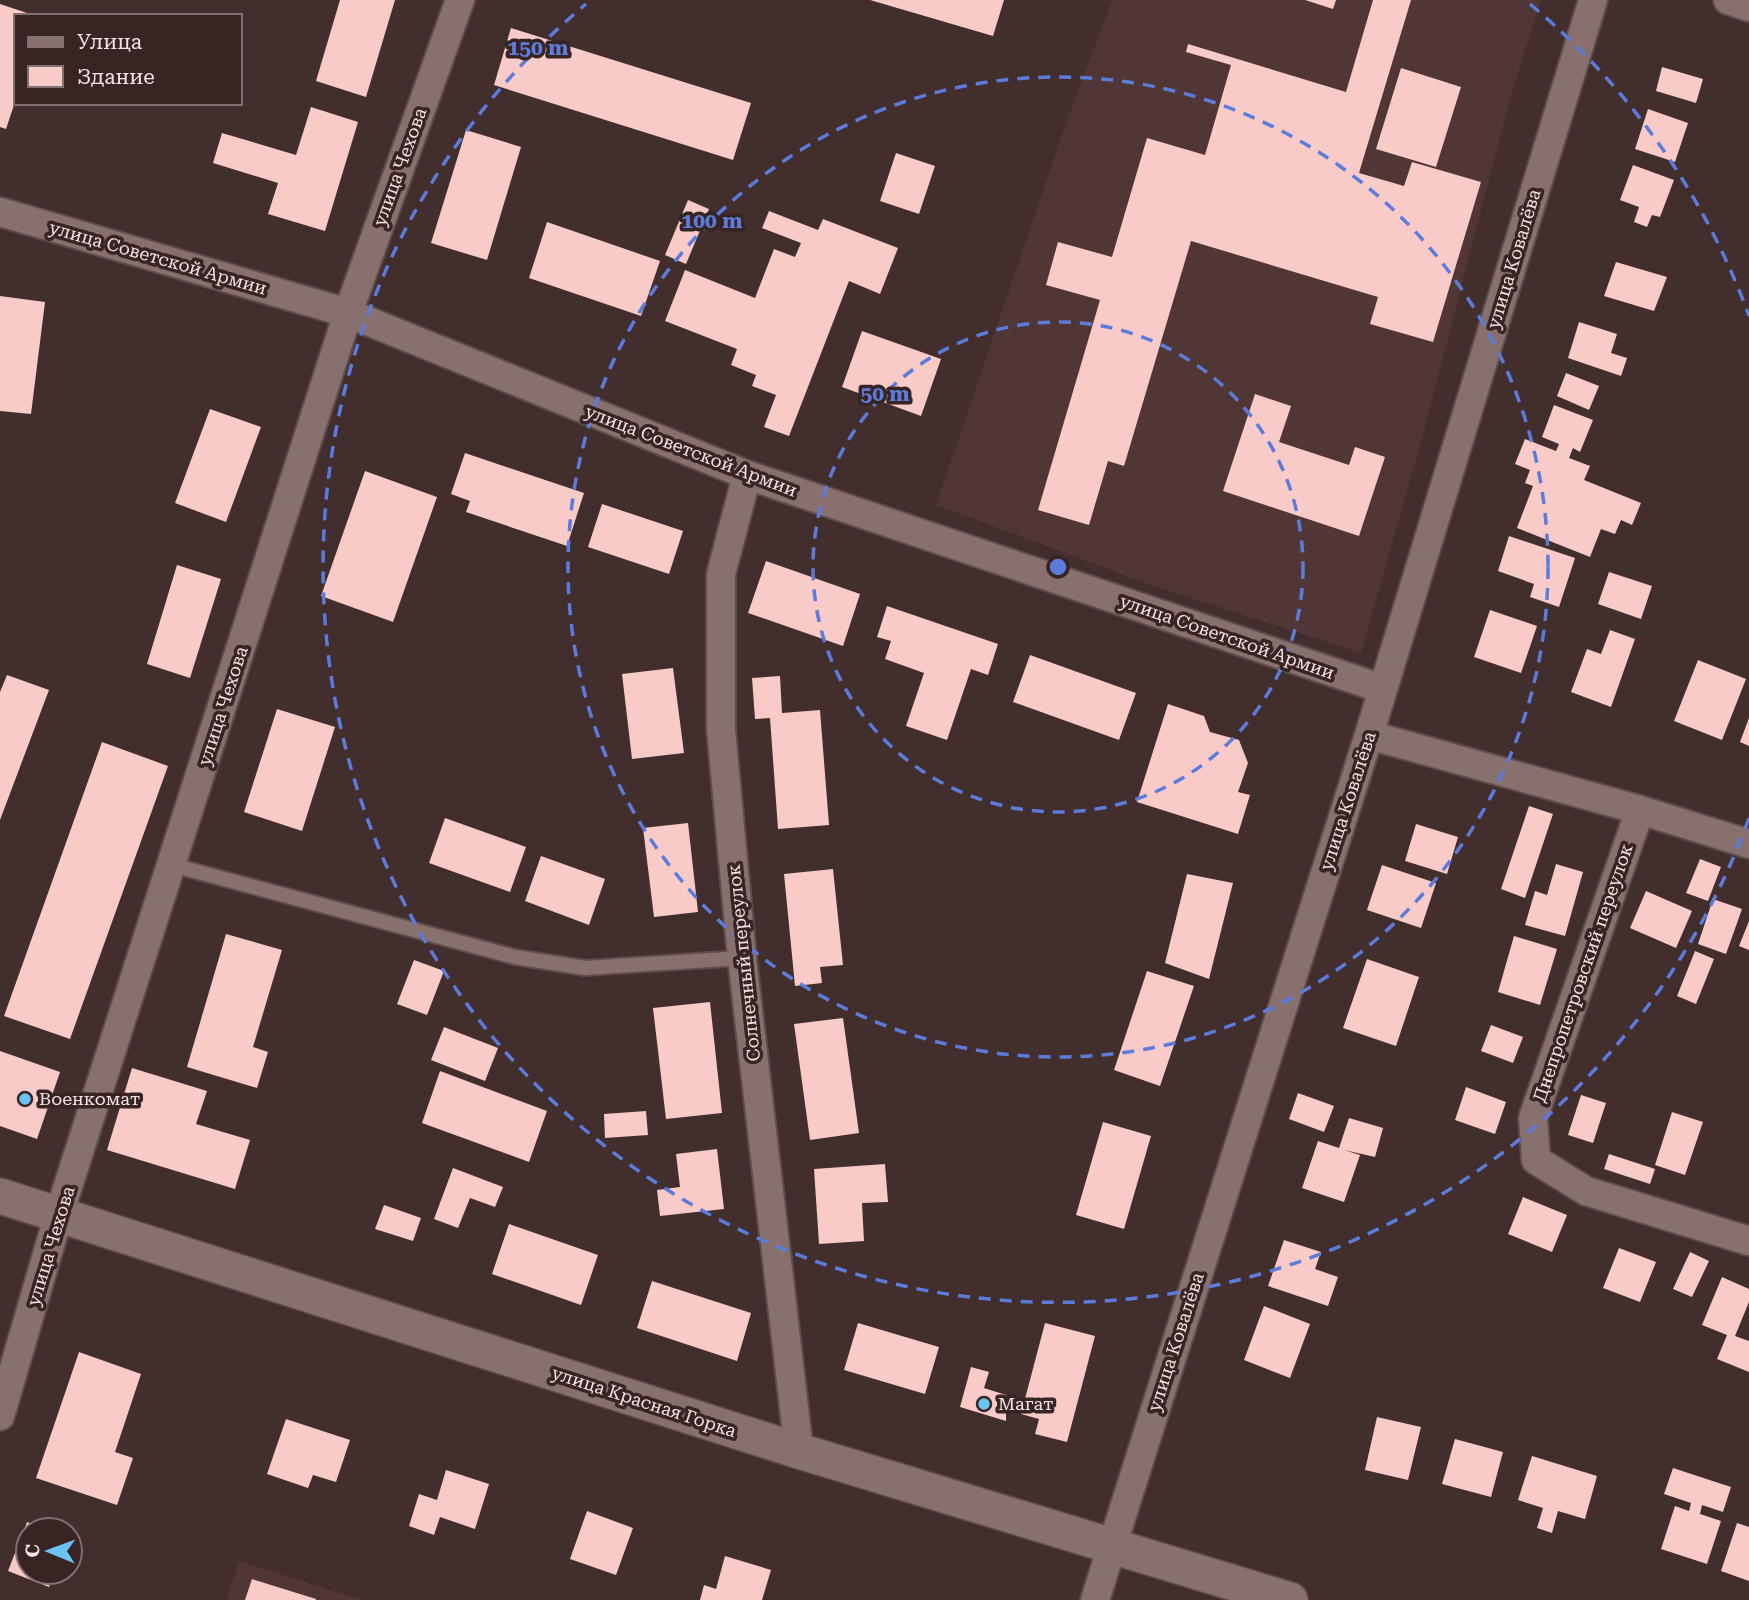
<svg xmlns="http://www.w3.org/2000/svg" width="1749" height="1600" viewBox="0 0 1749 1600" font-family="'Roboto Serif',serif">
<rect width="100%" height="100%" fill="#412e2d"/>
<path fill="#503735" d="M1112 0H1541L1511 95 1424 431 1361 653 1151 585 936 505 1066 123Z
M239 1561 362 1600H226Z"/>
<path fill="#f8cbc8" d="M340 0H395L366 97 316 81Z
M870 0H1004L993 36Z
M1305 0H1336L1333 9Z
M1373 0H1411L1359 173 1404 186 1412 162 1481 182 1433 342 1370 324 1378 297 1191 241 1124 466 1108 461 1089 525 1038 510 1100 300 1046 285 1058 242 1112 257 1147 138 1205 155 1231 65 1186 52 1188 44 1346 92Z
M0 4 33 15 16 16V99L6 129 0 127Z
M511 28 751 103 733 160 494 85Z
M1662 67 1703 79 1696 103 1656 91Z
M1401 68 1461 87 1436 167 1376 149Z
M311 107 358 122 325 231 268 214 278 183 213 163 222 133 296 155Z
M1648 109 1688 123 1675 162 1635 149Z
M466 130 521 147 487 260 431 243Z
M896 153 935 166 919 214 880 201Z
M1633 165 1674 180 1660 217 1652 215 1647 227 1634 222 1639 207 1620 200Z
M688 200 709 209 686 264 665 255Z
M769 211 818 230 823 219 898 248 880 294 849 281 789 436 764 427 776 395 752 386 756 375 731 365 737 349 665 321 685 270 755 298 774 249 795 257 801 243 762 228Z
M547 222 660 261 641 316 529 278Z
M1616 262 1667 277 1654 311 1604 296Z
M0 296 45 302 31 414 0 411Z
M1579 322 1617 334 1611 353 1627 358 1621 376 1568 358Z
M862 331 941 359 921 416 842 387Z
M1566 373 1599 386 1589 410 1557 396Z
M1255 394 1291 406 1279 442 1349 465 1355 447 1385 457 1359 536 1223 491Z
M1554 405 1593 420 1580 452 1573 448 1569 458 1590 466 1584 480 1641 503 1632 525 1621 520 1615 534 1601 529 1590 557 1517 528 1533 486 1525 483 1530 470 1515 464 1525 439 1556 451 1559 444 1542 437Z
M210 409 261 427 226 522 175 503Z
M465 453 584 493 567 546 466 512 470 501 451 494Z
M365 471 437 497 393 622 321 596Z
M602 504 683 531 669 574 588 547Z
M1509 536 1575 558 1559 607 1530 597 1534 584 1498 571Z
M766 561 860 594 843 646 748 613Z
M177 565 221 579 190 678 147 664Z
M1609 572 1652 586 1641 619 1598 604Z
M887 606 998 644 988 675 971 669 947 740 906 726 924 673 885 659 891 641 877 637Z
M1490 610 1537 626 1521 673 1474 657Z
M1610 630 1635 639 1611 707 1571 692 1587 649 1601 654Z
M1030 655 1136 693 1119 740 1013 702Z
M1698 660 1746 679 1722 740 1674 721Z
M673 668 684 753 632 759 622 674Z
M7 675 49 690 0 820V692Z
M780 676 782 713 820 710 829 825 778 829 770 718 755 719 752 678Z
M1168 704 1204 716 1210 732 1239 740 1248 763 1238 792 1250 795 1238 834 1137 802Z
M277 709 335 727 302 831 244 812Z
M1749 718V746L1740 742Z
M102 742 168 766 70 1039 4 1016Z
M1529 806 1553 814 1525 898 1501 889Z
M445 818 526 847 510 892 429 863Z
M688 823 698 912 654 917 643 828Z
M1416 824 1458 837 1447 874 1405 861Z
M541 856 605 879 589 925 525 901Z
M1700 859 1721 867 1708 901 1686 893Z
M1556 864 1583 872 1565 936 1525 925 1535 891 1547 895Z
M1382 865 1436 883 1421 928 1367 910Z
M833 869 843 965 820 967 822 983 795 986 784 874Z
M1187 874 1233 883 1209 979 1165 963Z
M1646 891 1692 911 1676 948 1630 928Z
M1713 899 1742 909 1726 954 1698 944Z
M1749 921V950L1739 946Z
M226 934 282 950 253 1047 268 1052 257 1088 187 1067Z
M1514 936 1557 949 1540 1005 1498 992Z
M1695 951 1714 959 1696 1004 1677 996Z
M1367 959 1419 977 1396 1046 1343 1028Z
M414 960 444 971 427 1015 397 1004Z
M1147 971 1194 986 1160 1086 1114 1070Z
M710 1002 722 1113 666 1119 653 1008Z
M843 1018 859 1133 810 1140 794 1024Z
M1491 1025 1523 1037 1513 1063 1481 1051Z
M444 1027 498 1048 485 1081 431 1060Z
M0 1051 60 1072 37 1139 0 1126Z
M132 1068 207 1091 196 1124 250 1140 235 1189 107 1150Z
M440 1071 547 1111 529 1162 422 1123Z
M1466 1087 1506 1102 1495 1134 1455 1120Z
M1298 1093 1334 1106 1324 1132 1289 1119Z
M1581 1095 1606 1103 1593 1143 1568 1135Z
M646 1111 648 1135 605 1138 604 1114Z
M1672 1112 1703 1122 1685 1175 1655 1165Z
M1349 1118 1383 1128 1375 1157 1344 1150 1360 1155 1344 1202 1302 1188 1318 1141 1339 1148Z
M1103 1122 1151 1136 1124 1229 1076 1215Z
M717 1149 724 1209 660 1216 657 1190 680 1187 676 1154Z
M1609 1154 1655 1169 1650 1184 1604 1169Z
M885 1164 888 1202 862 1203 864 1241 819 1244 814 1169Z
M453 1168 503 1187 495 1207 470 1198 458 1228 434 1219Z
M1523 1197 1567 1215 1552 1252 1508 1234Z
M384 1205 421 1218 413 1241 375 1229Z
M509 1224 598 1255 581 1305 492 1274Z
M1284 1240 1321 1252 1315 1269 1338 1277 1328 1306 1268 1286Z
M1619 1248 1656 1262 1640 1302 1603 1288Z
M1690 1252 1709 1261 1692 1297 1673 1289Z
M1722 1277 1749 1289V1302L1735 1336 1749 1341V1372L1717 1359 1727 1335 1702 1325Z
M652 1281 751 1313 737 1361 637 1328Z
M1264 1306 1310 1324 1290 1378 1244 1360Z
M858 1323 939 1347 925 1394 844 1370Z
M1045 1323 1095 1336 1067 1442 1035 1434 1039 1419 1021 1414Z
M79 1352 141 1374 115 1452 133 1458 117 1505 36 1478Z
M971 1367 989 1372 984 1388 1006 1395V1421L960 1407Z
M1377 1417 1421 1427 1408 1480 1365 1470Z
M286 1419 350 1440 336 1482 313 1475 308 1488 267 1474Z
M1455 1439 1503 1452 1491 1497 1442 1484Z
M1532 1456 1597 1476 1585 1519 1558 1511 1552 1533 1537 1528 1543 1508 1518 1500Z
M1673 1468 1731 1487 1723 1512 1702 1505 1700 1514 1721 1521 1707 1564 1661 1549 1675 1506 1689 1511 1691 1503 1664 1494Z
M446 1470 489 1484 475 1529 440 1517 434 1535 409 1526 419 1494 437 1500Z
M587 1511 633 1528 616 1575 570 1559Z
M27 1522 47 1530H28V1572H55L49 1587 8 1571Z
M1737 1523 1749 1527V1581L1721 1571Z
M725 1556 771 1570 762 1600H700L704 1585 716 1589Z
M252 1579 316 1599V1600H245Z"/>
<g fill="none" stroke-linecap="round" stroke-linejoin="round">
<defs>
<path id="service" d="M172 865 515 957 585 968 742 958"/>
<path id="minor" d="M1728 0 1749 7
M0 212 348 313 747 475 1383 689
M747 475 721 574V729L742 958 799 1451
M1369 735 1640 810 1749 844
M1640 810 1533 1118 1536 1160 1586 1191 1749 1241
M0 1416 59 1214 348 313 460 0
M1095 1600 1369 735 1593 0"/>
<path id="tertiary" d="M0 1196 799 1451 1290 1600"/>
</defs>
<use href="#service" stroke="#5c4c4b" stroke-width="18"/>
<use href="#minor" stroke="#5c4c4b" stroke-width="32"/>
<use href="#tertiary" stroke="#5c4c4b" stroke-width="38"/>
<use href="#service" stroke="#87706e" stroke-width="14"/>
<use href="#minor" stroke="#87706e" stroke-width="28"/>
<use href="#tertiary" stroke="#87706e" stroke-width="35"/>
</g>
<g fill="none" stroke="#5d7bdb" stroke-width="3.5" stroke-dasharray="12 9">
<circle cx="1058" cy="567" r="245"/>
<circle cx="1058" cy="567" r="490"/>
<path d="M1749 818A735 735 0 1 1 586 4M1530 4A735 735 0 0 1 1749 316"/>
</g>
<g fill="#6ac3f1" stroke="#372423" stroke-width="2.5">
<circle cx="25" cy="1099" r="7"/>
<circle cx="984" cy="1404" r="7"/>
</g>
<g text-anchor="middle" stroke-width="7" stroke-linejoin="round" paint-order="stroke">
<g font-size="18" fill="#f1e4e3" stroke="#372423">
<text transform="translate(400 167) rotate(-70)" y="6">улица Чехова</text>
<text transform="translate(158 258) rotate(16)" y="6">улица Советской Армии</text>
<text transform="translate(1514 259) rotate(-73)" y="6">улица Ковалёва</text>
<text transform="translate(691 451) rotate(21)" y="6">улица Советской Армии</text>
<text transform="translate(1227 637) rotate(19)" y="6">улица Советской Армии</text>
<text transform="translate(223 706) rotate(-72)" y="6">улица Чехова</text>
<text transform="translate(1348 801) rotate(-72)" y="6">улица Ковалёва</text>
<text transform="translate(744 963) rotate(-96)" y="6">Солнечный переулок</text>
<text transform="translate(1583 973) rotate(-71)" y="6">Днепропетровский переулок</text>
<text transform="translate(51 1246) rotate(-73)" y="6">улица Чехова</text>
<text transform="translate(1176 1342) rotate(-72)" y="6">улица Ковалёва</text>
<text transform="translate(644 1402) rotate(18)" y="6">улица Красная Горка</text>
</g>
<g font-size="18" fill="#f1e4e3" stroke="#372423" text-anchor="start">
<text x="39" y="1105">Военкомат</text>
<text x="998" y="1410">Магат</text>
</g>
</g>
<circle cx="1058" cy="567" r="10" fill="#5d7bdb" stroke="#372423" stroke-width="3.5"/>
<g font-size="21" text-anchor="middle" font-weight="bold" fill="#5d7bdb" stroke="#372423" stroke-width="7" stroke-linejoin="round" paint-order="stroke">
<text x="538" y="55">150 m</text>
<text x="712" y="228">100 m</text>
<text x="885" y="401">50 m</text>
</g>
<rect x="14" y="14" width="228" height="91" fill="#372423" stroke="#817170" stroke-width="2"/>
<rect x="28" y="37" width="35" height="10" fill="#87706e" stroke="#817170" stroke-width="2"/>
<text x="77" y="49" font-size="21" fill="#f1e4e3">Улица</text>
<rect x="28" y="66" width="35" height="21" fill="#f8cbc8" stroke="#817170" stroke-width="2"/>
<text x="77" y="84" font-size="21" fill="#f1e4e3">Здание</text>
<g transform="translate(49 1551) rotate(271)"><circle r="33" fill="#372423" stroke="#817170" stroke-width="2"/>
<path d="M0-5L12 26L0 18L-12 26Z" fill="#6ac3f1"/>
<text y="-10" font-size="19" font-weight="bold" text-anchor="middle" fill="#f1e4e3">С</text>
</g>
</svg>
